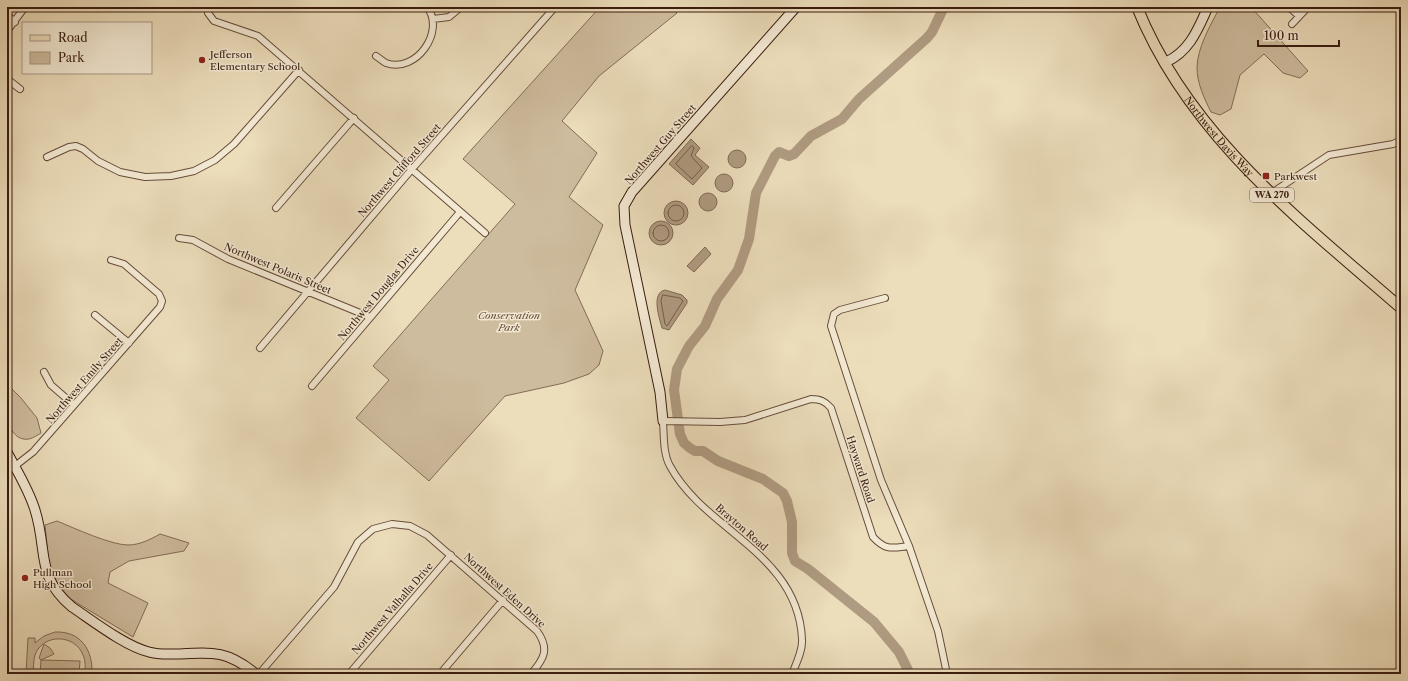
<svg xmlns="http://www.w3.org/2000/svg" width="1408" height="681" viewBox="0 0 1408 681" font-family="'Libre Caslon Text',serif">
<rect width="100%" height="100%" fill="#ecddbb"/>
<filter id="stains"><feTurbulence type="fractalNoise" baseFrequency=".005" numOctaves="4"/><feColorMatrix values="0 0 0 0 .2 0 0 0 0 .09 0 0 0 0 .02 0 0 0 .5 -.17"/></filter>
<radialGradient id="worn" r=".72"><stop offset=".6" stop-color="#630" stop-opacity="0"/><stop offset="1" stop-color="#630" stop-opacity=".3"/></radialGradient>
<path fill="#cebc9e" stroke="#846c57" d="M600 7H671L677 13 599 76 562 121 597 153 569 197 603 225 575 290 603 351 599 365 589 374 564 383 505 396 429 481 356 418 389 380 373 366 515 204 463 159Z
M1220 7H1251L1308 71 1300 78 1283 73 1264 54 1240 75 1231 109 1220 115 1211 112C1204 98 1197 83 1197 68 1197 48 1211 24 1220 7Z
M7 384 21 398 37 418 41 433C33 438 27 442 18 437 2 425 7 402 7 384Z
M57 521C74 528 111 545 128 545 140 545 151 539 160 534L189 543 184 551 129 561 110 572 108 583 148 603 133 637 64 595 54 578 49 564 45 525Z
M55 632C81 631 93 650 92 674H85C85 668 86 661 83 655 75 634 43 633 35 655 33 661 34 668 33 674H26L28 638H35V643L44 636Z
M44 644 50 648 54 654 41 660 80 661 79 674H40L41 660 39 658Z"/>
<path fill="#af9b81" stroke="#806854" d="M691 139 700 148 695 155 709 167 693 185 669 164Z
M728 159a9 9 0 1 1 18 0a9 9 0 1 1-18 0Z
M715 183a9 9 0 1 1 18 0a9 9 0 1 1-18 0Z
M699 202a9 9 0 1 1 18 0a9 9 0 1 1-18 0Z
M664 213a12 12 0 1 1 24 0a12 12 0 1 1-24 0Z
M649 233a12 12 0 1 1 24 0a12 12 0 1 1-24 0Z
M705 247 711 254 694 272 687 266Z
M665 290 682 295 687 300V303L669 330 662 328C659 317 651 293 665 290Z"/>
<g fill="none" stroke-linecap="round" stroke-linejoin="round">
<path stroke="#745c48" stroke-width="1" d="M692 146 694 148 691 156 702 168 692 179 676 164Z
M668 213a8 8 0 1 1 16 0a8 8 0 1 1-16 0Z
M653 233a8 8 0 1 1 16 0a8 8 0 1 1-16 0Z
M663 295 680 298 683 301 667 326 665 324 661 301Z"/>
<path stroke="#af9b81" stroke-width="10" d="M910 674 899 652 874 622 808 569 795 561 792 553V522L787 501 783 493 763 479 718 461 703 451H695L690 448 684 443 680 434 674 390 677 369 689 346 705 326 717 299 738 270 749 239 756 193 775 156 779 152 789 156 794 154 811 136 842 119 859 99 927 38 932 32 944 7"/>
<defs>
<path id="street" d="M208 7V13L214 21 258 36 485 233
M1289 7 1299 16
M7 15 15 22
M433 19 449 17 461 7
M1292 24 1308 7
M7 31 25 7
M376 56C379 58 382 61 386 63 416 74 446 31 427 7
M7 79 20 89
M47 157 69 147 76 146 83 149 98 161 120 172 145 177 171 176 194 171 215 160 234 144 299 70
M1270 194 1329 155 1393 144 1401 140
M276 208 354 118
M179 238 193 240 228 259 370 317
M885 298 840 310 834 314 831 326 881 480 909 546 938 631 947 674
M95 315 129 343
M260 348 412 169 555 7
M44 372 51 385 74 405
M312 386 460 212
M15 466 33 452 160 307 162 301 159 294 124 264 111 260
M259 674 334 587 358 542 373 529 392 524 410 526 427 535 537 631C550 649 544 659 531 674
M349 674 451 555
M440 674 503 600
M792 674C796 664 803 650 802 639 798 553 705 531 670 466 663 454 664 435 663 421L720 422 745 420 811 399C820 399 825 401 831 408L873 537C886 551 892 548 909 546"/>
<path id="secondary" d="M1166 62C1190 51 1198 29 1208 7
M663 421 660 392 625 225 624 206 632 192 796 7
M7 452C17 471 29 490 35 510 48 551 35 576 72 607 93 621 125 646 149 652 159 655 169 654 179 654 214 652 228 651 256 674"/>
<g id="primary">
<path id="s1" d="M1137 7C1189 136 1300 220 1401 308"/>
</g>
</defs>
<use href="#street" stroke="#664c3b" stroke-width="8"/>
<use href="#secondary" stroke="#391c10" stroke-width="11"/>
<use href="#primary" stroke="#391c10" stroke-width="12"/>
<use href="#street" stroke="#f3e9d3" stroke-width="6"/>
<use href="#secondary" stroke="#f3e9d3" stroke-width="9"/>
<use href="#primary" stroke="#ecddbb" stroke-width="10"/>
</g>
<g fill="#8f2418" stroke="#f3e9d3" stroke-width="1.5">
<circle cx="202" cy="60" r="4"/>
<rect x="1262" y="172" width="8" height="8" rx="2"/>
<circle cx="25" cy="578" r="4"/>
</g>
<g text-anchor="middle" stroke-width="3" stroke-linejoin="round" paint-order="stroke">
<rect fill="#f3e9d3" stroke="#715a4a" stroke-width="1" x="1250" y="188" width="44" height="14" rx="3"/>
<g font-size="9" font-weight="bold" fill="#391c10">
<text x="1272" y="198">WA 270</text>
</g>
<g font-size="10" fill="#391c10" stroke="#f3e9d3" text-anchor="start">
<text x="210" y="58">Jefferson<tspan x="210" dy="12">Elementary School</tspan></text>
<text x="1274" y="180">Parkwest</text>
<text x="33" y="576">Pullman<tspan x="33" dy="12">High School</tspan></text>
</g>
<g font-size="10" fill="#391c10" stroke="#f3e9d3">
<text dy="4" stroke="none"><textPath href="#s1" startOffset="154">Northwest Davis Way</textPath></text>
<text transform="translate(660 144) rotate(-49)" y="4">Northwest Guy Street</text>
<text transform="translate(399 170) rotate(-49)" y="4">Northwest Clifford Street</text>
<text transform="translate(278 268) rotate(23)" y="4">Northwest Polaris Street</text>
<text transform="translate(378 293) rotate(-50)" y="4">Northwest Douglas Drive</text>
<text transform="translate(84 380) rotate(-49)" y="4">Northwest Emily Street</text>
<text transform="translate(861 469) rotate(72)" y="4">Hayward Road</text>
<text transform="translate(742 527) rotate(41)" y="4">Brayton Road</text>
<text transform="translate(505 590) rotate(42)" y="4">Northwest Eden Drive</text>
<text transform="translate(392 608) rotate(-49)" y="4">Northwest Valhalla Drive</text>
</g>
<g font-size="10" font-style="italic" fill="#664c3b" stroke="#f3e9d3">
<text x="509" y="319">Conservation<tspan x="509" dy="12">Park</tspan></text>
</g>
</g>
<rect width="1408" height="681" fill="none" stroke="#ecddbb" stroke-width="24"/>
<rect x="8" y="8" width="1392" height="665" fill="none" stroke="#391c10" stroke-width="2"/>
<rect x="12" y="12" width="1384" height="657" fill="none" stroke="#391c10"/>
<rect x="22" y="22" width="130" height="52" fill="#f3e9d3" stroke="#a99785"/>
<rect x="30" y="35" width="20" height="6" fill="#ecddbb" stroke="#a99785"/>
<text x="58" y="42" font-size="12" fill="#391c10">Road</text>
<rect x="30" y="52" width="20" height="12" fill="#cebc9e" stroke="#a99785"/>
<text x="58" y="62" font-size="12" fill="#391c10">Park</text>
<path d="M1258 40v6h81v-6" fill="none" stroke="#391c10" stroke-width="2"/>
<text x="1264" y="40" font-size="12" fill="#391c10" stroke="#f3e9d3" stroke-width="3" paint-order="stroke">100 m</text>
<rect width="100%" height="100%" filter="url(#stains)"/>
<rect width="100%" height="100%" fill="url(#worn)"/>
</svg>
